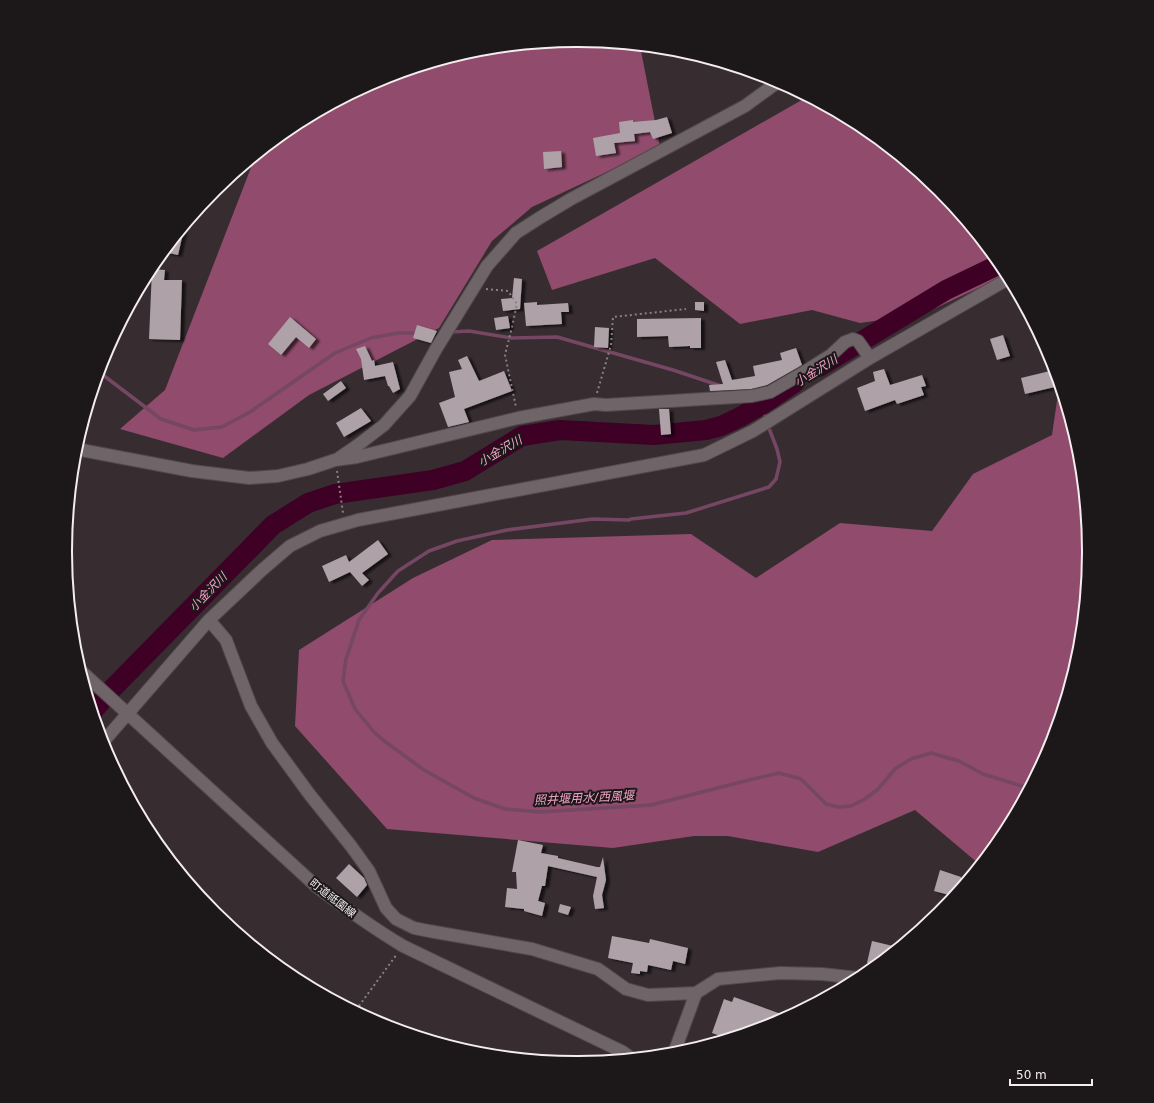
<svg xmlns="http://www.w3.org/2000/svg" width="1154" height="1103" viewBox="0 0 1154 1103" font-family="'DejaVu Sans','Noto Sans JP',sans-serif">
<defs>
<filter id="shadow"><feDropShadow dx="4" dy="2" stdDeviation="1" flood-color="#0009"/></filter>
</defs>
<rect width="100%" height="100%" fill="#372d31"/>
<path fill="#904b6d" d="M577 40 640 46 660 147 532 207 492 241 439 328 309 395 223 458 120 429 165 390 252 165 250 161 293 126 381 79 477 50Z
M807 97 861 126 939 190 1002 268 1006 275 923 314 860 323 812 310 740 324 655 258 552 290 537 251Z
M1059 387 1079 452 1088 552 1079 652 1049 747 1002 836 979 864 915 810 818 852 728 836H694L613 848 387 829 295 726 299 650 413 578 492 540 691 534 756 578 840 523 932 531 973 474 1052 435Z"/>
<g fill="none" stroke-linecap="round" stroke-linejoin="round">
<path stroke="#754762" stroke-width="3.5" d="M451 332 469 331 511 338 557 337 673 370 721 386
M99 372 161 419 194 430 222 427 250 412 335 353 371 338 398 333H419
M752 400 763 404 765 418 777 449 780 462 776 479 769 487 686 513 631 519 629 520 593 519 507 530 457 541 429 551 398 571 378 593 359 620 346 659 343 681 355 709 374 732 383 740 424 770 474 798 505 809 540 812 651 805 745 781 779 773 801 779 826 804 839 807 851 806 865 799 877 790 896 768 911 759 931 753 959 761 983 774 1028 788"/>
<path stroke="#3e0025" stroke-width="20" d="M819 367 946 290 1000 264
M93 711 112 689 273 525 308 503 335 494 433 480 465 471 522 436 560 430 654 435 706 430 721 426 740 417 763 404 794 383"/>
</g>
<path fill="#aea1a7" filter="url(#shadow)" d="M667 117 672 133 653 139 650 132 634 134 635 141 614 143 616 153 596 156 593 138 620 133 619 122 633 120V122L656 120Z
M561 151 562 167 544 169 543 152Z
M184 229 178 255 164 252 167 248Z
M152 269 165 270 164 280H182L180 340 149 339Z
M514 278 522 279 520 309 503 311 501 299 512 298Z
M537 302V305L568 303 569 312H561L562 324 526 326 524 303Z
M695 302H704V311L695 310Z
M508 316 510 328 496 330 494 318Z
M290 317 316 339 309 348 296 337 281 355 268 344Z
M701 318V348H690V346L669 347 668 336 637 337V319Z
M417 325 437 331 431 343 413 338Z
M595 327 609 328 608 348 594 347Z
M1003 335 1010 356 997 360 990 339Z
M365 346 372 361 374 360 375 366 393 362 400 389 393 393 389 386H388L385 376 364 380 361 359 356 349Z
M796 348 802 365 767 385 751 389 710 391 709 385 723 384 716 362 725 360 732 380 755 376 753 366 782 360 780 353Z
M467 356 479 381 504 371 512 391 464 409 469 422 448 427 439 403 455 397 449 372 462 369 458 360Z
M884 369 890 385 922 375 926 386 921 387 924 395 897 404 895 400 865 411 857 388 875 381 873 372Z
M1054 370 1059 386 1025 394 1021 378Z
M341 381 346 388 328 401 323 394Z
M361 408 371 421 344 437 336 423Z
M659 409H669L671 434 661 435Z
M378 540 388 554 362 573 369 580 362 586 350 572 329 582 322 566 346 555 349 562Z
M518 840 543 845 541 853 558 856V858L597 867H600L603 857 606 880 602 895 604 908 595 909 593 896 597 877 548 866 545 886H542L538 901 545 903 542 916 524 911V909L505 907 507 888 517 889 516 872H512Z
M349 864 364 878 367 885 357 897 336 878Z
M940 870 961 877V879L965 881 953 896 934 891Z
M560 904 571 907 568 915 558 912Z
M612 936 649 943 650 939 688 948 685 964 673 961 671 970 648 965 647 972 640 971V974L631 973 633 963 608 958Z
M872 941 897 947 875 965 867 963Z
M734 997 781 1014 778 1021 773 1024 726 1038 712 1033 724 999 732 1002Z"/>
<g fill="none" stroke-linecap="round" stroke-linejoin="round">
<defs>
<path id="minor" d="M76 449 192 471 249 478 278 476 308 469 335 460 357 457 518 418 594 404 606 405 752 396 770 392 801 374 831 355 845 342 853 339 858 341 870 358
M339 458 358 445 384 425 410 396 436 349 487 266 516 233 541 217 571 199 745 106 778 82
M209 620 226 640 251 706 272 743 310 795 351 846 369 871 386 908 396 919 414 928 429 931 532 949 598 969 626 989 648 995 696 993 718 979 780 973 822 974 858 978
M81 671 317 887C345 908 373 928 403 946L623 1052 631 1058
M103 742 209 620 262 570 290 546 320 531 358 520 704 455 753 431 870 358 1008 279
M674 1053 696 993"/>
</defs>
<use href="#minor" stroke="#52494c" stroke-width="14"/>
<path stroke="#898083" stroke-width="2" stroke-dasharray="2 3" stroke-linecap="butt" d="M486 289 508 291 517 304 512 327 505 355 516 407
M597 393 611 345 613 317 686 309
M337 471 343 513
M356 1010 397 954"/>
<use href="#minor" stroke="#6f6468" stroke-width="12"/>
</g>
<g text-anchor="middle" stroke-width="4" stroke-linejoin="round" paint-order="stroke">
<g font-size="11" fill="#f4edef" stroke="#1c1719">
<text transform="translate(333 898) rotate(38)" y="4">町道祗園線</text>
</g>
<g font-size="12" font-style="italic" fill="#f4a3c8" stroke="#1c1719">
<text transform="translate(816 371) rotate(-32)" y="4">小金沢川</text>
<text transform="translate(500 451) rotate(-30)" y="4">小金沢川</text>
<text transform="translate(208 592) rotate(-46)" y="4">小金沢川</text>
<text transform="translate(584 798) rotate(-3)" y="4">照井堰用水/西風堰</text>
</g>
</g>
<path d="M0 0H1154V1103H0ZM576 47H578A504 504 0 0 1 1082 551V552A504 504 0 0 1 578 1056H576A504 504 0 0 1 72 552V551A504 504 0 0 1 576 47Z" fill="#1c1719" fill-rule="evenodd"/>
<path fill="none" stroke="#f4edef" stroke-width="2" d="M576 47H578A504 504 0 0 1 1082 551V552A504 504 0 0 1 578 1056H576A504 504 0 0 1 72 552V551A504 504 0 0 1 576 47Z"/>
<path d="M1010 1079v6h82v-6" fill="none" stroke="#f4edef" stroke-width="2"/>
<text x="1016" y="1079" font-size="12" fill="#f4edef" stroke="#1c1719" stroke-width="3" paint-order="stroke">50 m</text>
</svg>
